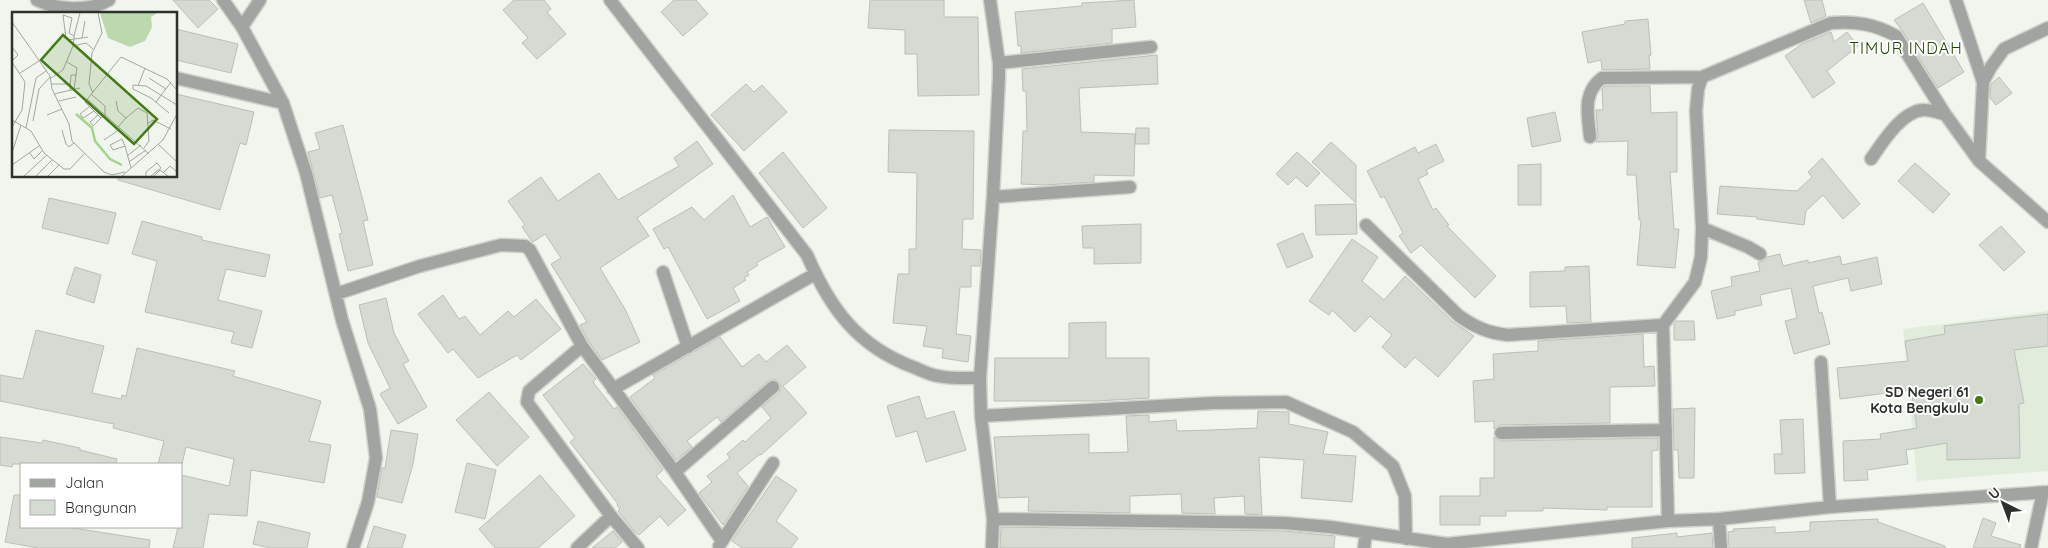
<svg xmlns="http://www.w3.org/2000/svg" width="2048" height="548" viewBox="0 0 2048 548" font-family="Quicksand,sans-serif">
<rect width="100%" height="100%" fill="#f0f6ed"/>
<path fill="#e1ecdc" d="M2048 311V471L1917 481 1903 329Z"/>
<path fill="#d5dbd2" stroke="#bac0b7" d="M173 0H209L218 9 198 28Z
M514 0H544L551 9 547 12 566 34 537 59 522 43 528 38 503 10Z
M674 0H696L708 14 683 36 661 12Z
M870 0H944V17H978L979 95 918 96 917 54H905V30L868 28Z
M1134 0 1136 27 1112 29V43L1021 53V46H1018L1015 12 1082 6V3Z
M1804 0H1822L1826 16 1811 23Z
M1923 3 1964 72 1938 88 1903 32 1894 20Z
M1648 19 1651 55H1649L1650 69 1602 70 1601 60 1588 63 1582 32 1625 24V21Z
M176 29 238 44 231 73 176 60Z
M1831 32 1834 42 1847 32 1858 46 1827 71 1835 83 1813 98 1785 56 1802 44Z
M1157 55 1158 84 1079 88 1081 132 1135 134 1134 176 1094 175V182L1044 185 1021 184 1023 131H1027L1026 91H1023L1022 69Z
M1999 77 2012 93 1996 105 1990 98 1991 84Z
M746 84 754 92 762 85 787 112 744 151 711 115Z
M1605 86H1650L1651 113 1677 112V172H1670L1674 229H1679L1675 268 1637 265 1641 220H1639L1636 175H1627L1628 141 1596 142 1598 136 1596 110H1603L1602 89Z
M176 94 254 112 246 145 240 143 220 210 118 180V176H176Z
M1555 112 1561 141 1532 147 1527 118Z
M343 125 368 220 363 221 373 265 348 271 339 234 342 233 332 195 320 198 308 152 320 149 315 133Z
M1136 128H1149V144H1135Z
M889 130 974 131 973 219H963L962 249 981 250 980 266H971V287H960L956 334 971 336 968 362 942 358 943 349 923 346 927 326 893 323 898 274H909V249H916L917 173 888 172Z
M697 141 713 164 637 218 649 236 600 268 625 309 640 342 602 360 589 342 580 325 587 322 551 264 561 258 545 234 533 242 531 240 522 227 525 225 508 201 541 177 558 201 599 173 618 200 679 166 674 158Z
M1331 142 1356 165V203L1312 162Z
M1436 144 1444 161 1426 170 1428 174 1418 179 1433 210 1436 208 1449 225 1447 226 1496 276 1475 298 1421 245 1411 253 1399 236 1403 233 1384 196 1381 198 1367 171 1415 147 1418 153Z
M783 152 827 208 803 228 759 173Z
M1297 152 1320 173 1307 187 1296 177 1288 185 1276 174Z
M1822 158 1860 204 1843 219 1823 195 1806 211 1804 225 1757 219V217L1717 214 1720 186 1797 191 1812 177 1808 172Z
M1915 163 1950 194 1933 213 1898 181Z
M1541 164V205H1518V165Z
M733 195 750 227 767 217 785 247 756 263 758 265 747 272 749 275 744 278 746 280 733 288 740 301 707 319 668 247 664 249 653 229 692 207 704 220Z
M49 198 116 213 108 244 42 228Z
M1356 204 1357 234 1316 235 1315 205Z
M142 221 202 237V240L270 255 265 277 226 269 218 300 262 311 252 348 231 343 234 332 145 312 157 261 132 254Z
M1141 224V263L1094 264V248H1083L1082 226Z
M2001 226 2025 252 2004 271 1979 245Z
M1303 233 1313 257 1287 268 1277 244Z
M1352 239 1378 257 1362 281 1384 300 1405 276 1453 322 1474 336 1438 377 1415 357 1405 368 1382 347 1392 335 1370 316 1355 332 1332 310 1329 315 1309 301Z
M1780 254 1783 266 1808 260V263L1840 256 1842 265 1877 257 1882 284 1851 291 1848 278 1813 286 1819 313 1822 312 1830 344 1794 354 1785 321 1797 318 1791 288 1760 295 1762 305 1735 311V315L1717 319 1711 291 1732 286 1731 277 1760 271 1758 262 1764 261 1767 257Z
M1589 266 1591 322 1567 323 1566 306 1530 307V272L1565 271V267Z
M75 267 101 275 94 303 66 294Z
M443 295 459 319 465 316 480 335 508 311 514 317 536 299 561 329 521 360 517 355 478 378 453 349 448 353 418 314Z
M386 298 394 333 409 361 403 364 427 407 398 424 380 394 390 388 368 343 359 305Z
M2048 314V346L2014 350 2024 403 2019 404 2020 458 1947 460V443L1906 450 1908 464 1867 470 1868 480 1844 481 1843 441 1881 439 1880 434 1917 428 1911 390 1840 399 1837 368 1908 361 1905 341 1945 334 1944 326Z
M1676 321H1694L1695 340H1674V324Z
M1106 322V358H1149V398L1096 401H994L995 358H1069V323Z
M36 330 104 346 92 393 121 399 122 395 126 396 137 348 235 371 233 376 321 401 309 441 331 445 324 483 251 470 247 516 209 514 203 548H173L178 527H181V475L229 486 234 459 186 447 182 464H158L164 441 113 428 114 424 0 401V375L23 379Z
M1643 334 1644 367 1654 366 1655 386 1610 387V423L1501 425 1494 429V421L1475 422 1473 381 1494 379 1493 354 1538 351V341Z
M720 337 742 367 759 354 766 362 787 345 806 367 783 386 807 413 761 455 760 454 737 473 748 486 723 525 699 493 712 482 707 476 730 458 727 454 743 440 745 442 771 418 762 407 779 393 781 386 779 382 775 379 768 381 721 422 717 417 687 441 692 447 676 460 630 397 655 378 653 375Z
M583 364 596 379 593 382 614 409 617 407 663 470 656 476 686 510 668 526 660 516 639 535 634 531 618 511 620 509 617 505 618 504 570 442 575 438 543 395Z
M489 392 529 437 497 466 456 420Z
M919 396 926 419 954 411 966 450 926 462 917 431 896 437 887 406Z
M1695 408 1694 478H1679L1678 450H1674L1673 409Z
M1258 411 1289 412V424L1328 432 1323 454 1356 456 1352 502 1301 498 1304 460 1259 457 1262 515 1245 514 1244 496 1214 498 1215 514 1182 513 1181 494 1130 496V513L1028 511 1029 497 999 498 994 437 1089 434V453L1128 452 1126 416 1149 415V422L1176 420 1177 431 1211 430 1257 428Z
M1803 419 1805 473 1775 474 1774 454H1782L1780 420Z
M391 430 418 434 413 464 402 503 377 497 382 468H385Z
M0 437 42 443 43 440 80 448V450L117 459 116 464H13L12 467 0 465Z
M1494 437 1501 441 1658 438V450L1652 451V507H1607V510L1543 508V511H1506V516H1480V525H1440V496H1480V478H1494Z
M467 463 496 470 485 519 455 512Z
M540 475 575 516 538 548H495L479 529Z
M776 476 797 490 776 521 798 538 791 548H742L732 541Z
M14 495H21V527H67L150 540 149 548H38L5 542Z
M1983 518 1996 523 1991 536 2021 545 2020 548H1973Z
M1878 519V522L1945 546V548H1729L1728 532 1734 531 1733 529 1775 527V533L1810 531V522Z
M258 521 310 533 307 548H270L253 544Z
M374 526 406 535 402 548H367Z
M1001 527 1284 531 1335 536 1334 548H1000Z
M613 531 622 542 615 548H592Z
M1677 533V537L1712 533 1713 548H1632V538Z"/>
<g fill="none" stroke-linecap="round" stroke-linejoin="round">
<defs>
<path id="street" d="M37 0C57 10 90 12 109 0
M223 0 242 27 283 103 306 173 342 320 370 409 376 458 368 502 353 548
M610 0 807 255C830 308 857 346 913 367 921 370 930 375 938 376 951 379 967 378 980 378
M990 0 999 63V77L993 197 980 378 981 416 993 519 992 548
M1956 0 1983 82
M242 27 260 0
M999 63 1151 47
M176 78 283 103
M1590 137C1588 115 1582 93 1602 78L1702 77
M1871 159C1882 143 1903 109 1925 110 1932 110 1939 113 1945 114
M1979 161 1983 82 1991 67 2004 49 2048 28
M993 197 1130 187
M1366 225 1459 316C1475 327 1488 333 1508 335L1663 325 1668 521
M1702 228 1748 247 1760 254
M663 272 688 347
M336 294 420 266 501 245 525 246 530 250 582 346 675 472 722 541
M1663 325 1695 282 1701 257 1702 228 1696 111 1698 89 1702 77 1831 23C1855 21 1875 24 1896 36L1945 114 1979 161 2048 222
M582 346 529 391 527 402 611 516 638 548
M1821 362 1830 507
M613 389 815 274
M981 416 1213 403 1286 402 1353 432 1393 466 1405 496 1406 539
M1501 433 1666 430
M675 472 773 387
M993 519 1284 523 1330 527 1447 544 1668 521 1719 519 1830 507 2048 492
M1719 519 1721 548
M719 546 773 463
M577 548 611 516
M1364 548 1366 533
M2031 548 2043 492"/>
</defs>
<use href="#street" stroke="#cdd2ca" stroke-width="15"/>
<use href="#street" stroke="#a1a4a0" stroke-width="12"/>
</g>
<circle fill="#427c15" stroke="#fff" stroke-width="2" cx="1979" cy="400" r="5"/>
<g text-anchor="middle" stroke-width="4" stroke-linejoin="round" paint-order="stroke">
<g font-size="14" font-weight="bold" fill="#2d302c" stroke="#fff" text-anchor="end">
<text x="1969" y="397">SD Negeri 61<tspan x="1969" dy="16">Kota Bengkulu</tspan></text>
</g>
<g font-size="16" letter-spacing="1" fill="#204402" stroke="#fff">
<text x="1906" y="54">TIMUR INDAH</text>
</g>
</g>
<g transform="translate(12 12)">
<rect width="165" height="165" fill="#f0f6ed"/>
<path d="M88 1H145L139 5 140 15 133 29 118 35 96 26Z" fill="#bbd9ac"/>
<path fill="none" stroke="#a4d48b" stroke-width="2.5" d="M64 102 80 116 83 129 98 147 110 153"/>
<path fill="none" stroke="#a2a7a0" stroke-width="1" d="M0 10 38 64 40 77 57 112 60 129 92 160 100 163 113 160M62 24 68 1M70 26 73 9M61 34 74 31 81 37M0 35 6 43 0 49M0 50 13 70 10 98 0 115M55 50 65 56 62 77M8 61 27 49M39 66 51 58 61 34 62 27V24L57 21 60 6 51 3 54 26 57 28 62 27 70 26 76 25M137 66 154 77M39 72H58M126 74 133 56M58 78 59 63H64M81 81 77 72 80 41 90 21 86 1M42 82 68 76M79 82 93 94V105M75 87 137 142M47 89 64 85M104 89 106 99 114 106 106 115M144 90 159 70M77 95 68 102 71 106 82 99M157 101 139 86 121 77V73L134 74 165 93M35 103 50 97M86 103 78 110 81 114 89 106M92 103 89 106 73 90 109 45 155 67 165 78M114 106 126 96 135 101 137 129 132 136M0 108 19 119 32 141 52 157H58L72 142M21 109 27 77 38 65M135 112 141 108 159 117M14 116 24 66 34 59M50 118 54 132 57 135 62 131M92 128 108 117M147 133 165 150M113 134 101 138 98 133 110 127 113 134 119 156M0 141 9 113M18 141 22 147 30 139M115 144 129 133M117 150 134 138M0 153 27 134M152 160 158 154 165 160M12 164 35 143M24 164 40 148M36 164 47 153M110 164 151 128 165 102M134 164V160L145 151 149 156 139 164M142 164 148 158 156 164"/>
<path fill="#427c15" fill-opacity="0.15" stroke="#427c15" stroke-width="2.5" d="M51 23 145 107 122 132 29 48Z"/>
<rect width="165" height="165" fill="none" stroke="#2d302c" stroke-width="2.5"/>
</g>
<rect x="20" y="463" width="162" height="65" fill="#ffffff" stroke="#abacab"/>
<rect x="30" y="479" width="25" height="8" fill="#a1a4a0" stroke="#abacab"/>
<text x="65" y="488" font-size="15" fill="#2d302c">Jalan</text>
<rect x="30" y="500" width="25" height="15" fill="#d5dbd2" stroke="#abacab"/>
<text x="65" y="513" font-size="15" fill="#2d302c">Bangunan</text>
<g transform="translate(2003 503) rotate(318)" stroke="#ffffff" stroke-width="4" paint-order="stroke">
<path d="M0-4L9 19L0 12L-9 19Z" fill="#2d302c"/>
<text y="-8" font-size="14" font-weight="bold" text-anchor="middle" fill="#2d302c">U</text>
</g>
</svg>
